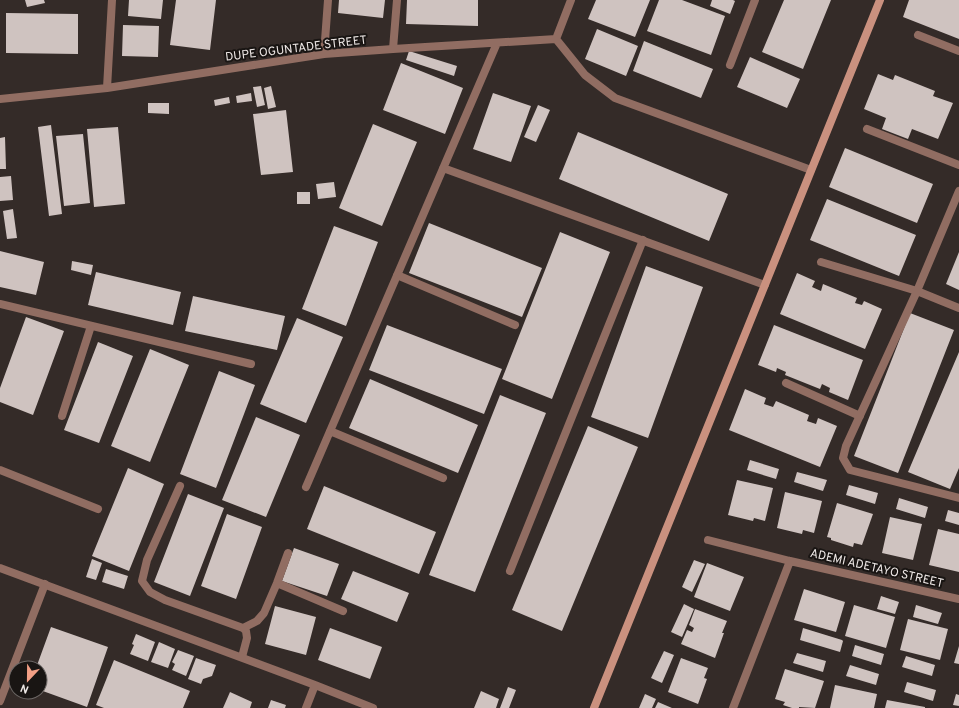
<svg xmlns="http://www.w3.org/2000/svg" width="959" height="708" viewBox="0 0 959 708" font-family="Overpass,sans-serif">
<rect width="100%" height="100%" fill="#342b28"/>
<path fill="#cfc3c0" d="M25 0H44L45 3 27 7Z
M129 0H163L161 19 128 16Z
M176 0H216L210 50 170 45Z
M339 0H385L383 18 338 13Z
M407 0H478V26L406 24Z
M596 0H650L635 37 588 19Z
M659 0H682L725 16 711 55 647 31Z
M712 0H733L735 1 730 14 710 6Z
M784 0H831L803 69 762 52Z
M909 0H959V39L903 17Z
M6 13 78 14V54L6 53Z
M123 25 159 26 158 57 122 56Z
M597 29 638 46 626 76 585 59Z
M644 41 713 69 701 98 633 71Z
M409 51 457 66 454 76 406 60Z
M750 57 800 79 787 108 737 87Z
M401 63 463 88 445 134 383 110Z
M878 74 893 80 895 75 935 91 933 96 953 103 938 139 912 129 908 139 882 129 886 118 864 109Z
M261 86 265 105 257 107 253 87Z
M271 86 276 107 268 109 264 88Z
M251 93 252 101 237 103 236 96Z
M493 93 531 106 511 162 473 149Z
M229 97 230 103 215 106 214 100Z
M148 103H169V114L148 113Z
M538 105 550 110 536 142 524 137Z
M286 110 293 172 261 175 253 114Z
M373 124 417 142 382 226 339 208Z
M51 125 62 214 49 216 38 127Z
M118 127 125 204 94 207 87 129Z
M578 132 728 194 709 241 559 179Z
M83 134 90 203 64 206 56 136Z
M5 137 6 169H0V138Z
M845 148 933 184 917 223 829 187Z
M11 176 13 200 0 201V177Z
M334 182 336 197 318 199 316 184Z
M297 192H310V204H297Z
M827 199 916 235 899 276 810 240Z
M13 209 17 238 7 239 3 211Z
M429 223 542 268 522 317 409 273Z
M334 226 378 242 346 326 302 309Z
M560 232 610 252 552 399 502 379Z
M0 251 44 262 36 295 0 287Z
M959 252V290L946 284Z
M72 261 93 265 91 275 71 270Z
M646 266 703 287 648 438 591 417Z
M96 272 181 292 173 325 88 305Z
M797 273 815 281 812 287 821 291 823 284 857 298 855 303 862 305 864 301 882 309 865 349 780 314Z
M193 296 285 316 277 350 185 331Z
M910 313 954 330 898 473 854 456Z
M26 317 64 331 33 415 0 402V388Z
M297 318 343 337 306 423 260 404Z
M387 325 502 369 484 414 369 370Z
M774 325 863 360 848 400 829 392 830 388 822 384 820 389 785 375 786 372 777 368 776 372 758 365Z
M98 342 133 356 99 443 64 430Z
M150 349 189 365 150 462 111 446Z
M959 352V468L950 489 908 472Z
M219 371 255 385 216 488 180 474Z
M370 379 478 425 458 473 349 428Z
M745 389 766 398 764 404 773 407 776 401 809 415 807 421 816 424 818 418 837 426 820 467 729 430Z
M500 395 546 413 475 592 429 575Z
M256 417 300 435 266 517 222 500Z
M588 426 638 447 562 631 512 610Z
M750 460 779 469 776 479 747 470Z
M128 468 164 484 129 571 92 556Z
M797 472 827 480 823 491 794 482Z
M737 480 773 488 765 521 754 518 753 521 728 515Z
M849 485 878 493 875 504 846 495Z
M324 486 436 532 419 574 307 529Z
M785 492 822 501 814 533 803 530 802 534 777 528Z
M188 494 224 508 190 596 154 582Z
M899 498 928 507 925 518 896 509Z
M837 503 873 514 862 545 854 543 853 547 831 540V538L827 537Z
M948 510 959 513V525L945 521Z
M227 514 262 527 236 599 201 586Z
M890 517 922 524 913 560 882 553Z
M938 529 959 534V572L929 565Z
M294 548 339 564 327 596 282 581Z
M92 559 102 563 96 580 86 577Z
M694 560 705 564 692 592 682 587Z
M707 563 744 577 730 611 694 597Z
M106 569 128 576 124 589 102 582Z
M353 571 409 593 397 622 341 599Z
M804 589 845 602 836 632 794 620Z
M881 596 899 602 895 614 877 609Z
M684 604 694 609 682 637 671 632Z
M854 605 895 617 886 648 845 636Z
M916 605 942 613 938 624 913 617Z
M275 606 316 617 306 655 265 644Z
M695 609 727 621 722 633H724L715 658 681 644 687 630 692 632 694 628 689 625Z
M908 619 948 629 940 660 900 650Z
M51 627 108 647 87 707 40 690V668H36Z
M330 628 382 647 370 679 318 660Z
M803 628 842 640 843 641 840 652 800 640Z
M136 634 155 642 148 661 130 654 134 645 132 644Z
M159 642 175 649 168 668 151 662Z
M855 645 884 654 881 665 852 656Z
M959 646V664L954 663Z
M178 650 194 656 186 676 172 670 175 664 172 662Z
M664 651 674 655 662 683 651 678Z
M797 653 826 661 823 672 793 663Z
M906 656 935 665 932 676 902 667Z
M196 658 216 665 212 676 203 679 201 684 188 679Z
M681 658 708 668 704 678 707 679 698 704 668 692Z
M114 660 190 691 183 708H104L96 705Z
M850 665 879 674 876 685 846 676Z
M785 669 824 681 815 708 799 707V708H792L783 705 785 702 775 699Z
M907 682 936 690 933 701 904 692Z
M835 685 877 694 874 708H830Z
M508 687 516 690 509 708H500Z
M481 691 499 699 496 708H474Z
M230 692 252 702 250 708H223Z
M645 694 656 699 652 708H639Z
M956 694 959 695V706L953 705Z
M271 700 286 705 285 708H268Z
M887 700 925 707V708H885Z
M658 702 672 708H655Z"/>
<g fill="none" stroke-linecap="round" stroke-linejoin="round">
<path stroke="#916d62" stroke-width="8" d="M62 416 91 326
M180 486 147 560 142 581 150 592 165 600 243 628 246 631 247 638 242 657
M277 583 343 611
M243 628 257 621 264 613 277 583 288 553"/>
<path stroke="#916d62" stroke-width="8" d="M918 35 959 51
M556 39 585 75 615 98 811 170
M393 49 397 0
M324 54 328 0
M730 65 755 0
M107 88 112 0
M0 99 107 88 324 54 393 49 556 39 571 0
M867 129 959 165
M443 168 765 285
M959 191 917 291 846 446 843 458 850 470 959 498
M821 262 917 291 959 308
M397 275 515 325
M0 304 251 364
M786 383 860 416
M330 431 443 478
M0 470 98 509
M306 487 497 43
M708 540 790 561 959 599
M0 568 315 685 373 708
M510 571 643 240
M0 701 45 584
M306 708 315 685
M733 708 790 561"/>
<path stroke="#ca917f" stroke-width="8" d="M594 708 880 0"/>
</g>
<g text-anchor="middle" stroke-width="4" stroke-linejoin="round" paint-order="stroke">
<g font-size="12" fill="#eee8e6" stroke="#191513">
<text transform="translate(296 48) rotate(-7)" y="4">DUPE OGUNTADE STREET</text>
<text transform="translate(877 568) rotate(13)" y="4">ADEMI ADETAYO STREET</text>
</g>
</g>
<g transform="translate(28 680) rotate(202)"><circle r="19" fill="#191513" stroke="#6e6967"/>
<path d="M0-3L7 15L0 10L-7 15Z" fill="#f39f85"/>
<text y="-6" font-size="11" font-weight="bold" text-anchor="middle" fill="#eee8e6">N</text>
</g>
</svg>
